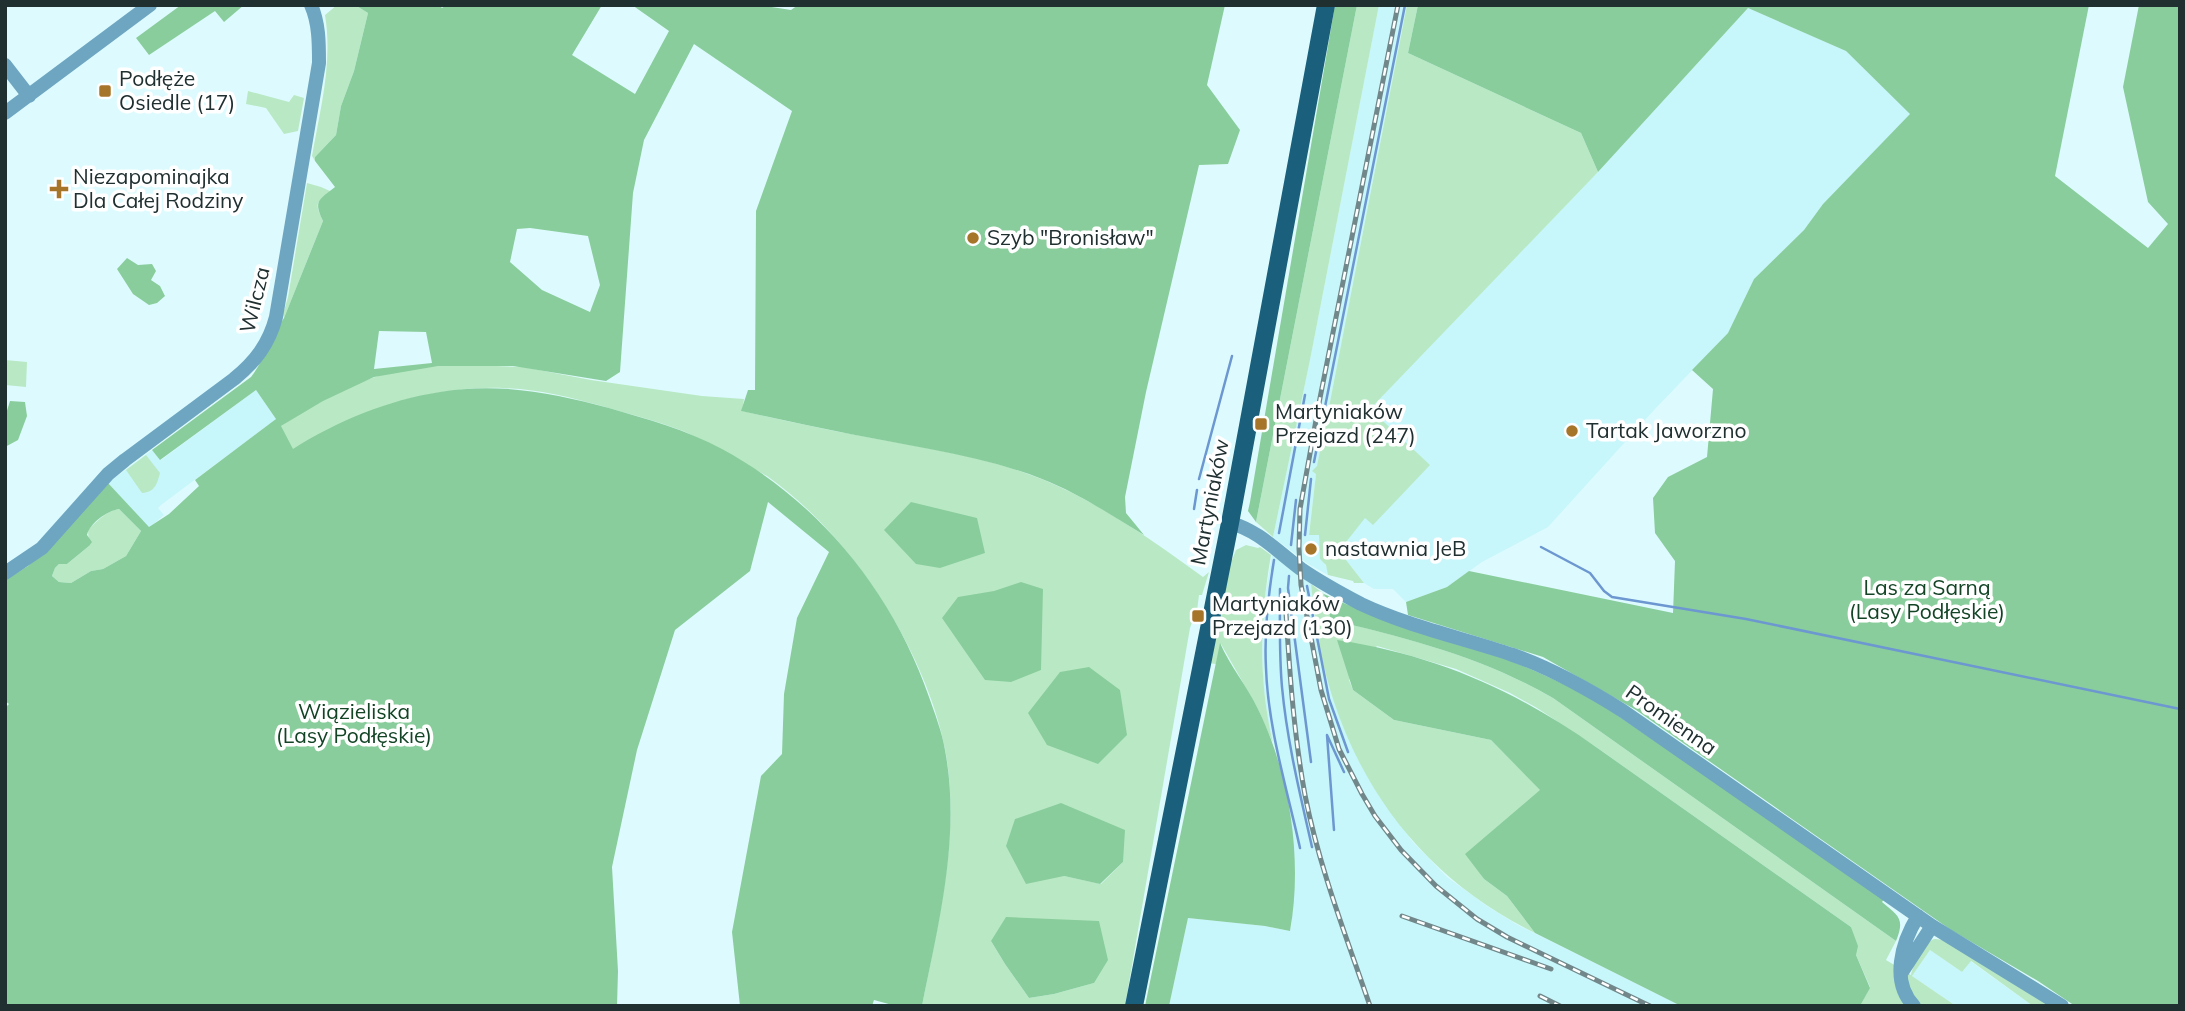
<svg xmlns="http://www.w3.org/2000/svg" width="2185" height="1011" viewBox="0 0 2185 1011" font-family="Mulish,sans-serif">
<rect width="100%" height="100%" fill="#ddfbfe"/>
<path fill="#c7f6fb" d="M1379 5H1407L1318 464 1432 343 1598 172 1748 8 1846 51 1911 114 1823 204 1804 230 1754 279 1728 333 1655 409 1548 527 1482 562 1447 587 1406 602 1393 589H1374L1364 583 1320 527 1316 474 1309 534 1319 535 1323 560 1328 570V575L1308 564 1273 537 1310 360Z
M256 390 276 419 161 505 158 508 164 515 149 528 108 483 152 450 161 460Z
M1272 555 1311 584 1322 661 1342 722 1374 788 1412 841 1447 877 1487 906 1516 924 1681 1006H1169L1188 918 1265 926 1290 931 1292 921 1286 790 1268 722 1263 682 1262 615Z
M1930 950 1962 972 1970 961 2033 1006H1956L1912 976Z"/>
<path fill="#b9e9c4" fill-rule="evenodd" d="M337 5H355L368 13 354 71 341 106 336 135 315 157V161L312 156C320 110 333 63 325 15Z
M1357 5H1379L1310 360 1273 537 1256 522Z
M1407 5H1418L1408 53 1581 133 1598 172 1370 409 1430 465 1373 525 1365 518 1339 551 1364 583H1354L1353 581 1328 575 1326 565 1320 559 1319 535H1309L1316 474 1312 471 1317 466 1329 407Z
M248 91 289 102 294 95 304 98 298 131 284 134 266 108 246 104Z
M307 183 321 187 330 191C315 204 315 203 323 221L284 318 283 314 288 297Z
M5 360 27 362 26 387 5 385Z
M468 365 523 367 591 380 702 396 744 399 742 411C782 420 822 429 862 436 923 448 986 456 1044 480 1102 504 1153 541 1203 577L1209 572 1202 595H1199L1196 619 1195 614 1190 628 1125 1006H922C938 924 961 832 945 749 926 650 850 534 767 476 755 469 742 463 729 456 714 448 699 438 683 431 657 421 629 414 602 406 570 397 537 389 503 388 469 387 437 392 404 400L5 731 281 426C315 404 353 381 393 372 417 366 443 365 468 365ZM1123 862 1101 884 1064 876ZM991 941 1094 983 1054 994 1029 998 1005 964Z
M146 455 160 473C157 484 155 492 142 493L126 470Z
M119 509 141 531 126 556 103 569 91 571 71 583 59 582 52 576 55 568 59 564H67L89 546 88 530C97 521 106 511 119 509Z
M1246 545 1258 548 1260 547 1271 555C1260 618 1258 680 1273 743L1258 709 1221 644 1216 664 1208 663 1230 560H1232L1236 550Z
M1311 584 1324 594 1332 620C1408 638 1484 658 1553 698L1896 941 1886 960 1911 975C1912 967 1926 939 1935 939 1943 939 1951 944 1957 947L2053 1006H2033L1971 961 1962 972 1930 950 1912 976 1956 1006H1860L1870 987 1856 955 1851 927 1596 747 1537 708 1510 693 1456 669 1377 646 1349 680 1353 690 1394 720 1491 740 1541 790 1477 869 1484 879 1507 896 1535 933C1423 878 1352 784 1323 663 1317 637 1314 611 1311 584Z"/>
<path fill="#8acd9c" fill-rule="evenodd" d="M181 5H244L224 22 215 11 149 55 136 38Z
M355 5H439L442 8 446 5H602L572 55 635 94 669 31 632 5H759L791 10 798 5H1225L1207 85 1240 130 1228 164 1199 165 1146 392 1125 497 1126 513 1144 535C1111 515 1078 493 1042 479 980 455 915 447 850 434 814 427 778 419 741 411L748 390H755L756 211 792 111 694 44 644 140 633 193 620 372 606 381 513 366H438L374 377 323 401 281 426 293 449C337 421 388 400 440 392 498 382 553 393 609 408 647 419 687 430 722 449 820 502 893 593 929 697 935 714 942 732 945 750 961 835 939 922 922 1006H896L874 1000 872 1006H740L732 932 761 776 782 754 784 694 797 618 829 552 768 502 750 571 675 630 637 750 612 867 618 971 617 1006H5V708L9 704 5 701V580L28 566 108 483 149 527 169 514 199 486 195 480 276 419 256 390 160 460 152 450 251 377C265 359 271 336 284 318L323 221C313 200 319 200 335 187L315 161V157L336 135 341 106 354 71 368 13ZM530 228 588 236 600 285 590 312 542 290 510 262 517 229ZM379 331 426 332 432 363 374 369ZM119 509 141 531 126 556 103 569 91 571 71 583 59 582 52 576 55 568 59 564H67L89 546 92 542 87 535C90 523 107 511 119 509Z
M1335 5H1357L1256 522 1248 511 1250 502Z
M1418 5H2089L2055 176 2148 248 2168 224 2148 202 2123 87 2139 5H2180V1006H2075L2038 981 1951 930 1636 710 1543 657 1408 615 1406 602 1447 587 1469 571 1673 613 1675 561 1655 533 1653 498 1668 477 1707 457 1713 389 1692 370 1728 333 1754 279 1804 230 1823 204 1910 114 1846 51 1748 8 1598 172 1581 133 1408 53Z
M127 258 138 265 152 264 156 271 151 280 160 286 165 296 157 303 149 305 133 294 117 269Z
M10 401 25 402 27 416 18 440 5 447V417Z
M911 502 977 518 985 553 940 568 916 564 884 530Z
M1021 582 1043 589 1041 670 1011 682 985 680 942 618 958 597 994 591Z
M1324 594C1382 622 1442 638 1503 658 1533 669 1563 684 1592 698L1885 898 1882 902C1899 916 1905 919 1896 941L1553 698C1484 658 1408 638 1331 620Z
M1337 640C1436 655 1515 690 1596 747L1851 927 1858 946 1856 955 1870 988 1860 1006H1681L1535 933 1507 896 1484 879 1465 854 1540 790 1491 740 1394 720 1353 690Z
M1220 643C1230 666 1247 686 1258 709 1290 774 1303 860 1290 931L1265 926 1188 918 1169 1006H1145Z
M1089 667 1120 690 1127 735 1098 764 1047 745 1028 713 1060 672Z
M1061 803 1125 830 1123 862 1100 884 1064 876 1026 884 1006 846 1015 819Z
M1006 917 1099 921 1108 960 1094 983 1054 994 1029 998 1005 964 991 941Z"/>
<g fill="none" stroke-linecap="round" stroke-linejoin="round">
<path stroke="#6c97d0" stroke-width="2.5" d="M1314 462 1405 5
M1199 479 1232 356
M1194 509 1197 490
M1279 533 1305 395
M1305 535 1311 479
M1291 545 1296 500
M1541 547 1590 573 1604 591 1612 597 1746 619 2180 709
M1274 560C1268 596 1264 631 1266 668 1268 728 1287 789 1300 848
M1289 576 1288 588 1311 762
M1307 586 1329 699 1348 752
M1280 589C1280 622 1279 654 1282 687 1287 741 1300 794 1312 847
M1334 830 1327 735 1344 772"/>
<path stroke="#6ea6c2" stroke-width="14" d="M5 65 29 96
M5 113 150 5
M1230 523C1258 530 1278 552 1301 569 1320 582 1340 593 1361 604 1410 627 1463 638 1513 655 1553 669 1588 689 1623 711L1932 926 2062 1006
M5 573 42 548 108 474 125 460 234 379C255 362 269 344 276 317L319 63C319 43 319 23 311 5
M1902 972 1932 926
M1914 1006C1890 981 1902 942 1918 916"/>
<path stroke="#1a607c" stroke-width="18" d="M1134 1006 1230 523 1326 5"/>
<defs>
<path id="rail" d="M1398 5 1320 398 1300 509 1299 548 1301 585 1321 690 1339 749 1362 794 1375 816 1401 850 1436 886 1477 919 1507 937 1650 1006
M1285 597C1289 663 1293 730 1305 795 1319 867 1346 936 1370 1006
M1402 916 1551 969
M1540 996 1560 1006"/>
</defs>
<use href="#rail" stroke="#718789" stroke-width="5"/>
<use href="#rail" stroke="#fff" stroke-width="2.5" stroke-dasharray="8" stroke-linecap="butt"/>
</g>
<g fill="#a6752a" stroke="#fff" stroke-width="2.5">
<rect x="98" y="84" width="14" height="14" rx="3.5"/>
<path d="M55.5 178.5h7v7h7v7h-7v7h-7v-7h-7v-7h7z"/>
<circle cx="973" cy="238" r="7"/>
<rect x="1254" y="417" width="14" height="14" rx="3.5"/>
<circle cx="1572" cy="431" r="7"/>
<circle cx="1311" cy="549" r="7"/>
<rect x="1191" y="609" width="14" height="14" rx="3.5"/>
</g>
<g text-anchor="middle" stroke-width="7" stroke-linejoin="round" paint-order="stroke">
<g font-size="21" fill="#202f30" stroke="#fff" text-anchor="start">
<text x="119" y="86">Podłęże<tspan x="119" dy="24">Osiedle (17)</tspan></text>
<text x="73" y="184">Niezapominajka<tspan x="73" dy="24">Dla Całej Rodziny</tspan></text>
<text x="987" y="245">Szyb "Bronisław"</text>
<text x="1275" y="419">Martyniaków<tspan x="1275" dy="24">Przejazd (247)</tspan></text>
<text x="1586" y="438">Tartak Jaworzno</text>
<text x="1325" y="556">nastawnia JeB</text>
<text x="1212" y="611">Martyniaków<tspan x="1212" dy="24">Przejazd (130)</tspan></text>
</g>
<g font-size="21" fill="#202f30" stroke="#fff">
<text transform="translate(255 300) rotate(-76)" y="7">Wilcza</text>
<text transform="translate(1210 502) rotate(-79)" y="7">Martyniaków</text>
<text transform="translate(1671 720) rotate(35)" y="7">Promienna</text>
</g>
<g font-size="21" fill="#124425" stroke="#fff">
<text x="1927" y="595">Las za Sarną<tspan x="1927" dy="24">(Lasy Podłęskie)</tspan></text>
<text x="354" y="719">Wiązieliska<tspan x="354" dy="24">(Lasy Podłęskie)</tspan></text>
</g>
</g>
<rect width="2185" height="1011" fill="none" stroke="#202f30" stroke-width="14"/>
</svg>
